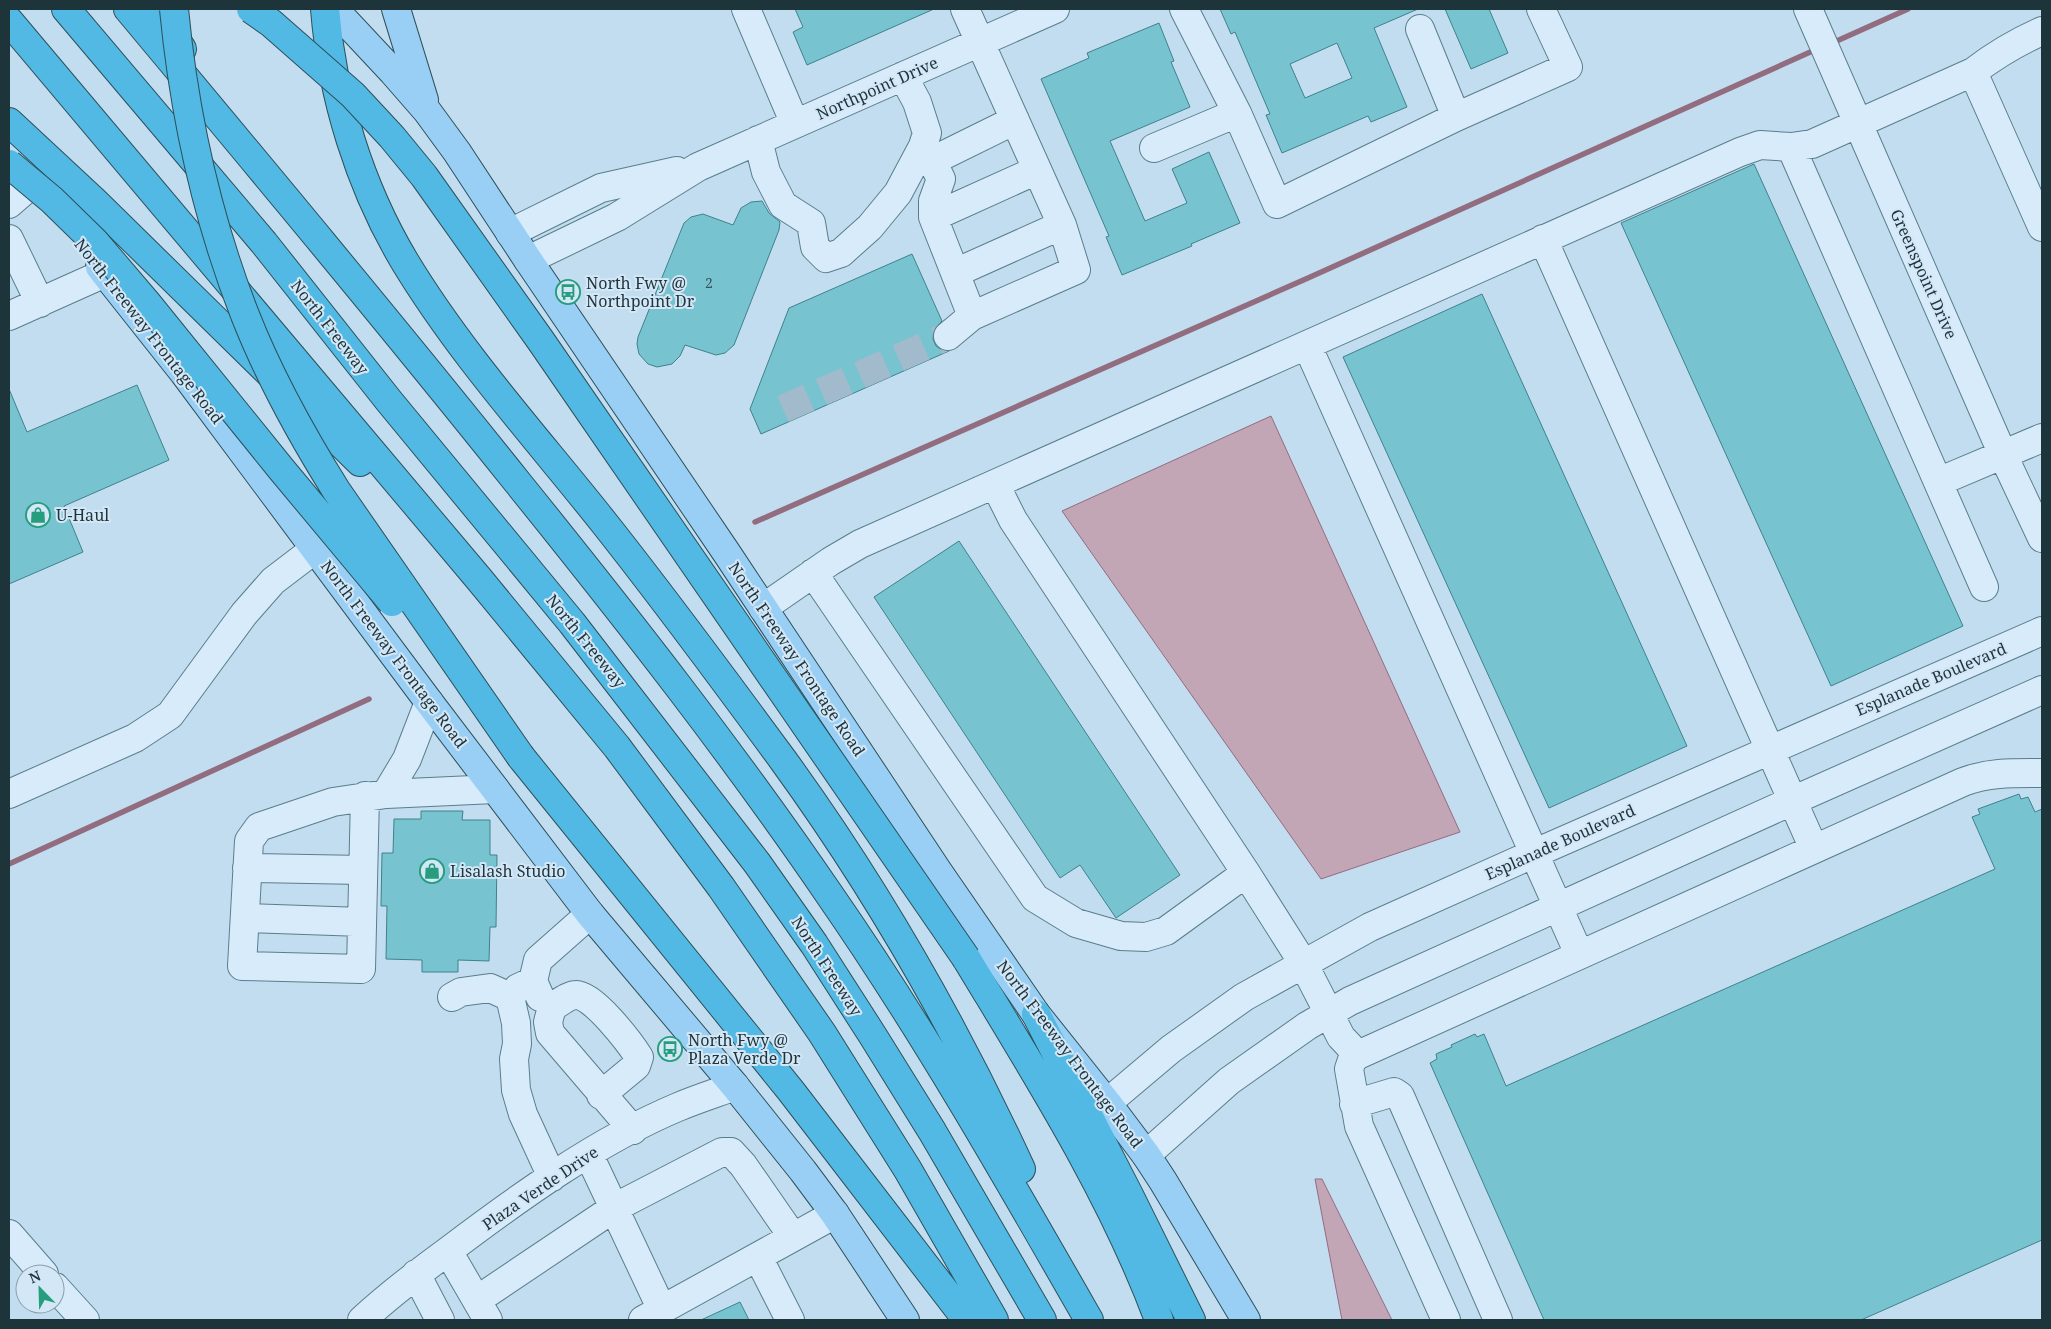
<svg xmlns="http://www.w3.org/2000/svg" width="2051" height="1329" viewBox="0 0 2051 1329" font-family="'Noto Serif',serif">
<rect width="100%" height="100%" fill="#c3ddf0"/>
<path fill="#c3a6b6" stroke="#926c7f" d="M1271 416 1460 832 1321 879 1062 511Z
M1315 1179H1322L1392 1320H1342Z"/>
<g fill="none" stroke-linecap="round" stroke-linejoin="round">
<path stroke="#926c7f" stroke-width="5.5" d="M1830 44 1908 9
M755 522 1308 278 1817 49
M9 864 369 699"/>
</g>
<path fill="#78c3d0" stroke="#3e828b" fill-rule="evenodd" d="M795 9H934L807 65 793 32 803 27Z
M1220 9H1418L1374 28 1407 107 1371 122 1368 116 1282 153 1266 115 1270 114 1235 32 1231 34ZM1337 43 1352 78 1305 98 1290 64Z
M1445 9H1489L1508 53 1471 69Z
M1159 23 1174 61 1171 62 1190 107 1110 141 1145 221 1187 203 1172 169 1209 152 1240 223 1191 244 1192 246 1122 275 1106 237 1109 236 1041 79 1089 58 1087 53Z
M1754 164 1963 626 1831 686 1621 223Z
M762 201 769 213 780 222 779 230 734 345 725 353 716 355 685 345 680 356 672 364 657 367 648 364 639 354 637 344 638 337 684 223 691 217 703 214 733 225 741 208 751 202Z
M912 254 942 321 934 330 933 339 936 346 942 350 949 351 761 434 750 409 789 308Z
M1482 294 1687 746 1549 808 1343 357Z
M137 385 169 460 64 506 83 552 9 584V389L27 432Z
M959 541 1180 875 1116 918 1080 865 1060 878 874 597Z
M2019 794 2021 799 2028 797 2035 812 2042 809V1240L1861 1320H1544L1430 1063 1437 1059 1436 1054 1452 1047 1451 1045 1475 1034 1477 1037 1484 1034 1506 1086 1995 869 1972 817 1980 814 1978 809Z
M421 811H463L462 820H490V855H497L496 927H490L489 961 458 960V972H422V960L386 959 387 906H381L382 853H393L394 819H421Z
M740 1302 749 1320H701Z"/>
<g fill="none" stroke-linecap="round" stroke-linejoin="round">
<path stroke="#a2bbcc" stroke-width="28" stroke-dasharray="28 14" stroke-linecap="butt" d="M783 409 948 336"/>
<defs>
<path id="minor" d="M746 9 795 124
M1184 9 1237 113 1277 204 1456 117 1568 67 1541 9
M1808 9 2003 455 2042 538
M1420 29 1456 117
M1973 72 2042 227
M758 140 766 172 783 205 811 223 815 247 826 258 841 253 870 227 898 193 923 146 927 133 917 102 903 76
M1791 147 1984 587
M1154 148 1237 113
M920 152 932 161 941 179 933 201V217
M932 161 1015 120
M9 204 32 184
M510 233 601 188 677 171
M9 239 40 303
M1543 239 1814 849
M528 260 617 217 698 167 1055 9
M955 273 1062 225
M9 316 105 273
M972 316 933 217 1037 170
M948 336 972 316 1076 270 1062 225 965 9
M1307 345 1579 954
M1938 482 2042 438
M995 484 1013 520 1246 873 1303 963 1341 1037 1358 1055
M813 573 1035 898 1076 923 1121 936 1146 937 1166 931 1246 873
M763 608 831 561 860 544 1740 152 1760 145 1791 147 1812 144 1973 72C1995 55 2017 42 2042 31
M9 794 135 738 170 715 244 614 273 581 315 549
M386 794 407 759 429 702
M365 796 361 969 242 966 249 841 259 827 333 802 386 794 495 789
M247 868 363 870
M245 918 362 922
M533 981 518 988 510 997 516 1023 517 1044 514 1059 516 1090 523 1114 552 1177
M452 997 461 992 490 988 510 997
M540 997 533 981 538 960 590 914
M601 1095 636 1066 639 1057C630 1043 593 994 576 995 569 995 559 1003 552 1007L548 1022 550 1033 633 1130
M1107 1103 1171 1049 1244 997 1370 927 1533 854 2042 631
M1354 1104 1394 1092 1400 1096 1498 1320
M589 1155 662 1310
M1146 1155 1229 1081 1307 1026 1350 1001 1792 801 2042 690
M9 1234 44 1274
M448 1251 488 1320
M758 1257 790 1320
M416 1274 440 1320
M55 1287 85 1320
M477 1300 614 1208 722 1152H731L743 1165 793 1237
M362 1320C389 1295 418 1273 448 1251 518 1198 597 1141 678 1107 697 1099 716 1093 735 1086
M643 1320 835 1214
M1446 1320 1359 1126 1349 1069 1352 1060 1358 1055 1963 782C1989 772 2015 773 2042 773"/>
<path id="major" d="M334 9 393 72 427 111 457 152 528 260 726 552 937 870 1036 1014 1107 1103 1146 1155 1163 1181 1246 1320
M396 9 424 100
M100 267 184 373 429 702 590 914 735 1086 803 1171 835 1214 905 1320"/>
<path id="highway" d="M66 9 264 243 389 401 572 623 757 863 814 944 873 1036 932 1131 1042 1320
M128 9C259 166 390 323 518 483 626 617 732 752 829 894 924 1031 1006 1175 1089 1320
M155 9 182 49
M325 9C332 97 360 187 405 262 462 356 537 438 605 524 666 601 725 681 783 760 876 888 955 1026 1021 1169
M9 21 479 579 617 747 721 887 822 1033 908 1170 994 1320
M9 122 95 202 360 462
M521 757 791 1091 967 1320
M966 958C1036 1074 1112 1193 1159 1320
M1036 1014 1129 1195 1191 1320"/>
</defs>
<use href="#minor" stroke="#597e8b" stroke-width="30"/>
<use href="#major" stroke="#2d5059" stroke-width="30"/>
<use href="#highway" stroke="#2d5059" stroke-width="30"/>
<use href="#minor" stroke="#d7ebfa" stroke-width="28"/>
<use href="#major" stroke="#9acff5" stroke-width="28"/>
<use href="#highway" stroke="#51b9e3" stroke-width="28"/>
<defs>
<path id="highway-bridge" d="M174 9C184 113 207 218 245 315 269 376 301 434 336 490L521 757
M251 9 271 23 353 95 392 137 424 176 541 341 966 958
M9 164 52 200 95 242 147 303 282 470 392 602"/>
</defs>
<use href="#highway-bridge" stroke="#2d5059" stroke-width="30" stroke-linecap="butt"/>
<use href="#highway-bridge" stroke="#51b9e3" stroke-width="28"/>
</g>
<defs>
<symbol id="bus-ring" viewBox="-11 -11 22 22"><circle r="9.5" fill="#d3e7f7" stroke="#269d7c" stroke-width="1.5"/><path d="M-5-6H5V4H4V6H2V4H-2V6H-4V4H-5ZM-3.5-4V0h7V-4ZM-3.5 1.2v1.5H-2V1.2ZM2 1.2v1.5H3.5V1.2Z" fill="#269d7c"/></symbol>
<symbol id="shop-ring" viewBox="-11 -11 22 22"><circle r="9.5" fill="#d3e7f7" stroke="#269d7c" stroke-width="1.5"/><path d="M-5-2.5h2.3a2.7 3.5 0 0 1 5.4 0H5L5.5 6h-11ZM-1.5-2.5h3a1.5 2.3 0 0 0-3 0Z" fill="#269d7c"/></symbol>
</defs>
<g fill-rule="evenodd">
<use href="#bus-ring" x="554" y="278" width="28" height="28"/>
<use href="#shop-ring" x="24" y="501" width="28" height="28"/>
<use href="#shop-ring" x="418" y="857" width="28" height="28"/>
<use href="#bus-ring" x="656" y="1035" width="28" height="28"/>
</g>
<g text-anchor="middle" stroke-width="4" stroke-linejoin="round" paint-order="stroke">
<g font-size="14" fill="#345860">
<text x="709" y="288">2</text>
</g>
<g font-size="16" fill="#1e343b" stroke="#d3e7f7">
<text transform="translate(877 88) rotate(-24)" y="6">Northpoint Drive</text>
<text transform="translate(1924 274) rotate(66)" y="6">Greenspoint Drive</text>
<text transform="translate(330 327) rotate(52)" y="6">North Freeway</text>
<text transform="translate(149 331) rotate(52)" y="6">North Freeway Frontage Road</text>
<text transform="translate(586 641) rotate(51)" y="6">North Freeway</text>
<text transform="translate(394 654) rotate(53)" y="6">North Freeway Frontage Road</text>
<text transform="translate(797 659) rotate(56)" y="6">North Freeway Frontage Road</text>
<text transform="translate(1931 679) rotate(-23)" y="6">Esplanade Boulevard</text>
<text transform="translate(1560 842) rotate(-24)" y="6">Esplanade Boulevard</text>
<text transform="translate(827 966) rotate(57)" y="6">North Freeway</text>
<text transform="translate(1070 1054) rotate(53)" y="6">North Freeway Frontage Road</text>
<text transform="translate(540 1188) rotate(-34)" y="6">Plaza Verde Drive</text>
</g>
<g font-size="16" fill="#1e343b" stroke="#d3e7f7" text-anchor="start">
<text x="586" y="289">North Fwy @<tspan x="586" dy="18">Northpoint Dr</tspan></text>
<text x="56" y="521">U-Haul</text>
<text x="450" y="877">Lisalash Studio</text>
<text x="688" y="1046">North Fwy @<tspan x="688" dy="18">Plaza Verde Dr</tspan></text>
</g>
</g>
<rect width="2051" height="1329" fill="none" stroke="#1e343b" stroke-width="20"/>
<g transform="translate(40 1289) rotate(337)"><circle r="24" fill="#d3e7f7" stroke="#8b9fac"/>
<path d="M0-4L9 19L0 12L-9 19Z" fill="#269d7c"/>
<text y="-8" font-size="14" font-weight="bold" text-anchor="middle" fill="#1e343b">N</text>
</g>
</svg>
